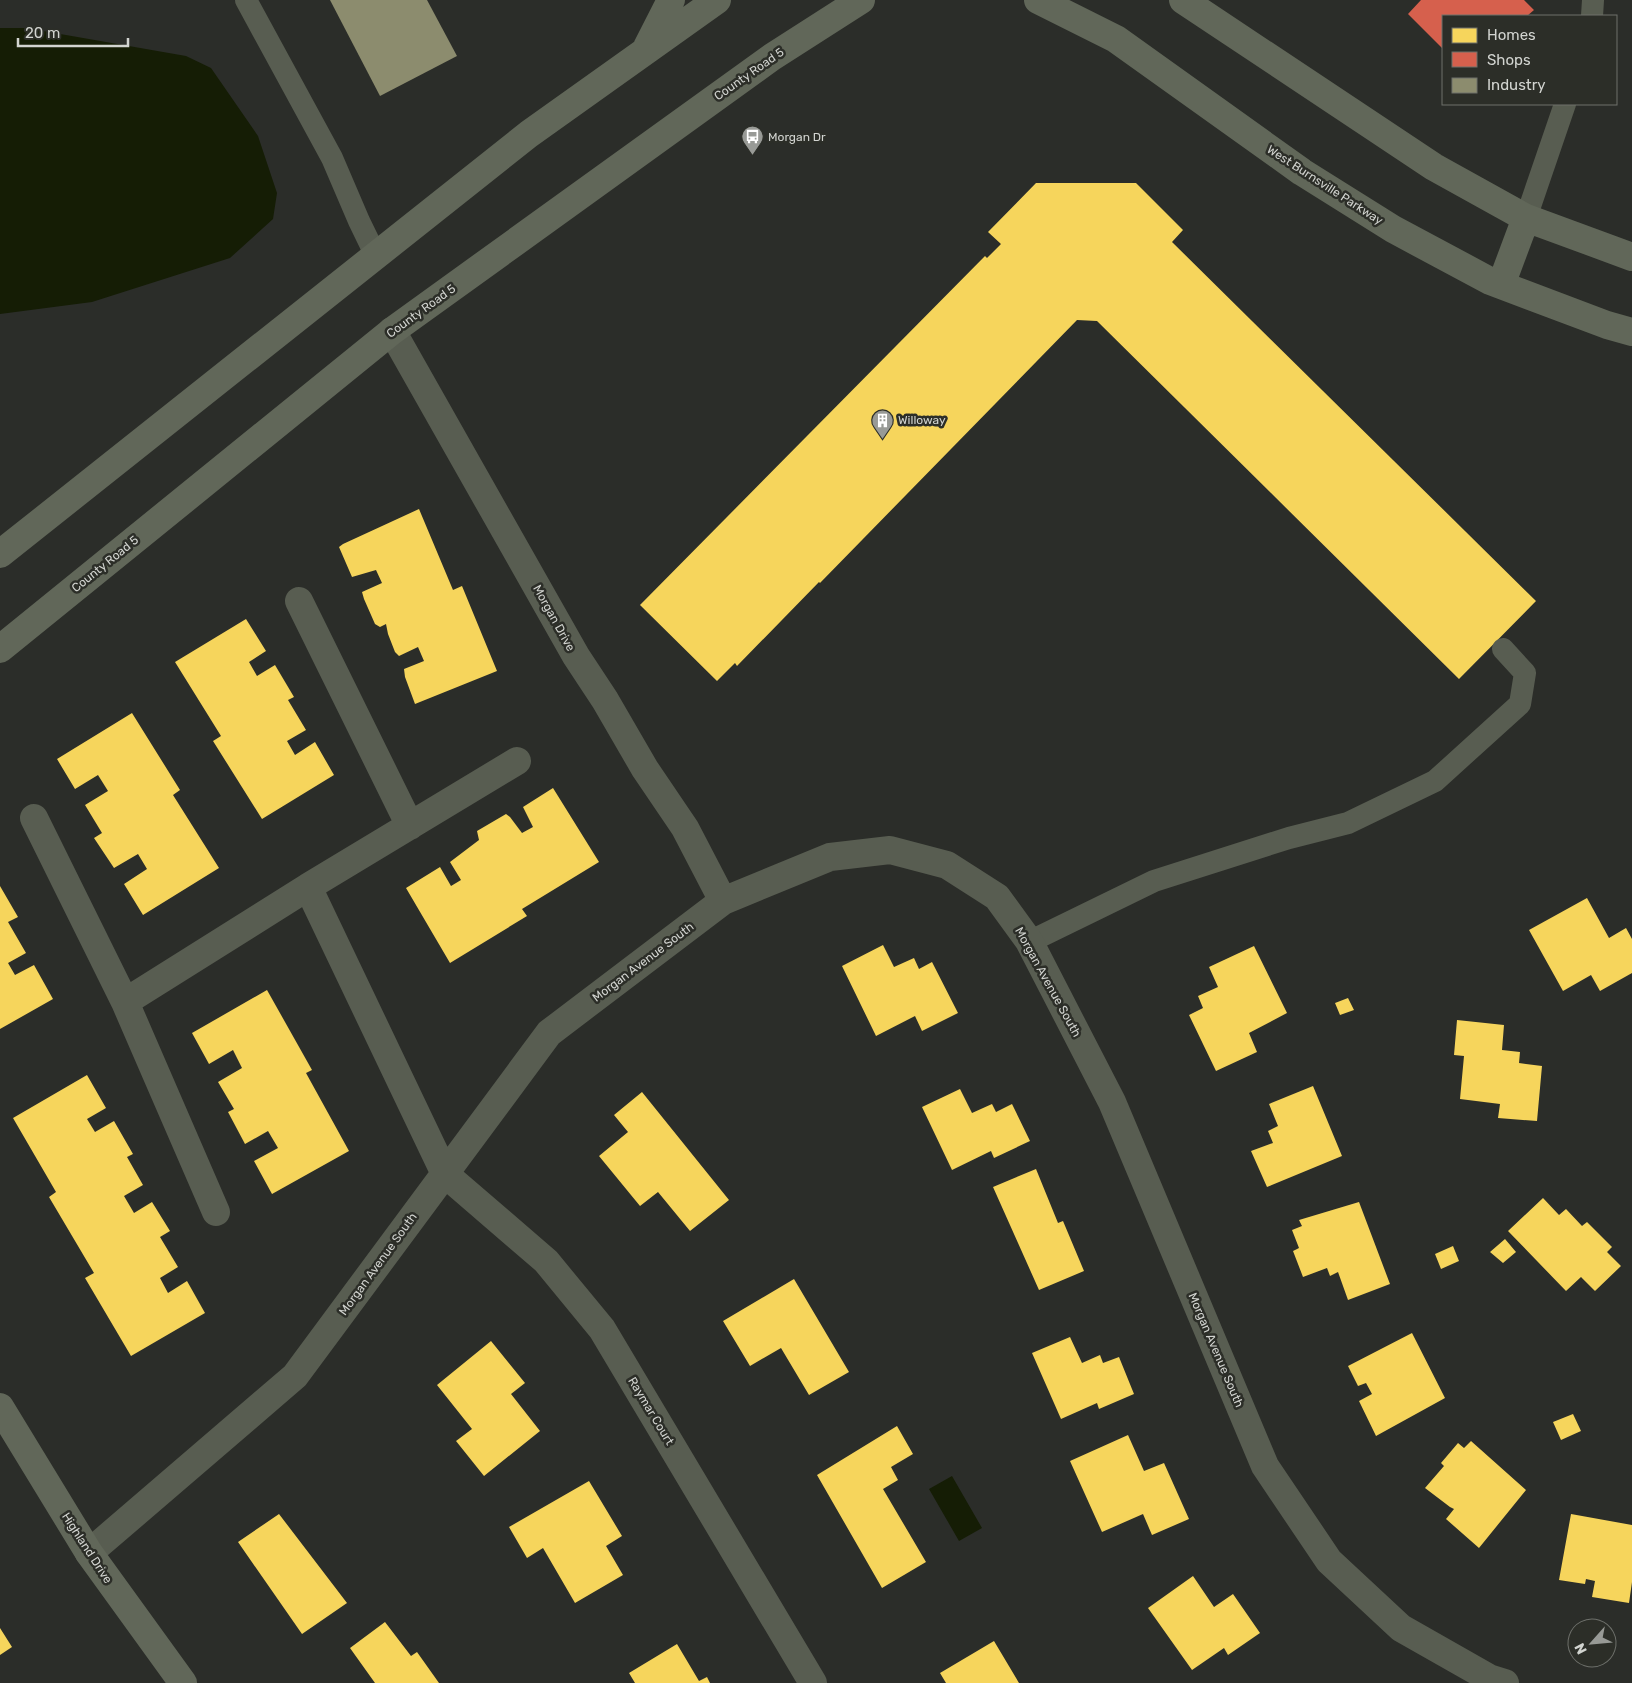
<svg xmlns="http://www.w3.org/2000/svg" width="1632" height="1683" viewBox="0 0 1632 1683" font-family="Rubik,sans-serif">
<rect width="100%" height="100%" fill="#2b2d29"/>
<path fill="#151d05" d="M0 28H26L186 56 211 68 258 136 277 193 273 219 230 258 92 302 0 314Z
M952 1476 982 1528 959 1541 929 1489Z"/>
<path fill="#f6d55c" d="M1036 183H1136L1183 230 1172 242 1536 601 1459 679 1097 321 1077 320 820 583 819 582 737 666 735 663 717 681 640 605 985 256 987 258 1001 244 988 232Z
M419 509 453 590 462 586 497 671 415 704 405 677 404 669 424 661 418 647 399 656 395 652 388 634 386 624 380 627 375 624 364 599 362 592 382 583 376 570 352 577 339 547 343 544Z
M246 619 266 651 249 662 257 676 275 665 294 697 288 700 306 730 287 741 295 755 315 742 334 775 262 819 213 741 221 736 175 662Z
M132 713 180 790 173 795 219 868 143 915 124 884 147 869 138 854 114 868 94 838 102 833 85 805 108 791 98 775 75 789 57 759Z
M553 788 599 862 522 909 527 916 450 963 406 888 440 867 451 886 461 880 450 862 479 840 477 831 506 814 510 817 522 833 533 827 523 807Z
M0 886 18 917 8 922 26 953 8 963 15 975 34 965 53 999 0 1029Z
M1587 898 1609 938 1626 928 1632 939V973L1600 991 1591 975 1563 991 1529 930Z
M883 945 894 967 914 958 919 969 932 962 958 1013 922 1031 915 1016 876 1036 842 966Z
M1254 946 1287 1013 1249 1033 1257 1052 1216 1071 1189 1015 1203 1008 1198 996 1218 987 1209 967Z
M267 990 312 1070 306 1073 349 1151 272 1194 254 1161 278 1148 268 1131 245 1144 228 1112 234 1109 218 1082 242 1068 233 1050 209 1064 192 1033Z
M1348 998 1354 1010 1340 1015 1335 1003Z
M1457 1020 1504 1025 1502 1050 1520 1052 1519 1063 1542 1066 1537 1121 1498 1118 1500 1104 1460 1099 1464 1056 1454 1055Z
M87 1075 106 1108 87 1119 95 1132 114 1121 133 1154 127 1157 143 1185 124 1196 134 1213 152 1202 170 1231 160 1237 178 1267 160 1278 168 1293 187 1281 205 1313 131 1356 85 1278 94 1273 49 1197 56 1192 13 1118Z
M1313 1086 1342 1156 1267 1187 1251 1151 1273 1143 1268 1131 1278 1126 1269 1104Z
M960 1089 972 1113 992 1104 996 1112 1012 1104 1030 1141 994 1158 991 1151 952 1170 922 1107Z
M642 1092 729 1200 690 1231 658 1192 640 1206 599 1156 628 1132 614 1115Z
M1036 1169 1058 1223 1063 1221 1084 1271 1039 1290 993 1187Z
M1543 1198 1559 1215 1566 1209 1582 1226 1587 1222 1612 1247 1607 1252 1621 1266 1595 1291 1581 1277 1566 1291 1508 1231Z
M1359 1202 1390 1284 1348 1300 1338 1272 1330 1276 1327 1268 1303 1277 1293 1251 1299 1248 1292 1230 1302 1226 1299 1220Z
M1505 1239 1516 1252 1503 1263 1490 1252Z
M1453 1246 1459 1261 1441 1269 1435 1254Z
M794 1279 849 1372 809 1395 781 1348 750 1366 723 1321Z
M1412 1333 1445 1398 1376 1436 1359 1401 1372 1394 1366 1383 1358 1386 1348 1366Z
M1070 1337 1082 1363 1100 1355 1103 1363 1119 1357 1134 1394 1099 1409 1097 1403 1061 1419 1032 1353Z
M491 1341 525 1383 511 1394 540 1431 484 1476 456 1441 472 1429 437 1385Z
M1573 1414 1581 1431 1561 1440 1553 1422Z
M897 1426 913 1454 891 1467 898 1480 883 1489 926 1562 882 1588 817 1475Z
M1128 1435 1144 1471 1164 1463 1189 1519 1152 1535 1143 1514 1102 1532 1070 1461Z
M1471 1441 1526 1490 1479 1548 1446 1519 1454 1509 1450 1507 1425 1488 1444 1466 1441 1463 1458 1443 1464 1448Z
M589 1481 622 1536 606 1546 623 1575 575 1603 543 1548 527 1558 509 1527Z
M279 1514 347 1603 302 1634 238 1542Z
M1571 1514 1632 1525V1582L1629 1603 1592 1597 1595 1581 1586 1579 1585 1584 1559 1580Z
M1193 1576 1214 1607 1233 1594 1260 1633 1228 1655 1224 1648 1192 1670 1148 1608Z
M385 1622 411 1656 417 1652 439 1683H375L350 1648Z
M0 1628 12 1647 0 1655Z
M994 1641 1019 1683H946L940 1673Z
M677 1644 699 1681 707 1677 710 1683H635L629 1673Z"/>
<path fill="#d6604d" d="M1421 0H1524L1534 10 1527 16H1443V49L1408 14Z"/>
<path fill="#8c8c6e" d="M330 0H427L457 56 380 96Z"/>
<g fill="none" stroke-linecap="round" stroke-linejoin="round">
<path stroke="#585d51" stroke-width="22" d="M246 0 332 158 359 221 376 256
M1592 16 1593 0
M1526 218 1565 104
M1029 942 1154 881 1289 838 1348 823 1435 781 1520 704 1525 673 1503 649"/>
<path stroke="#585d51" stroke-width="28" d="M392 331 576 656 605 700 645 769 685 828 723 901
M299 601 410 826
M517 761 308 887 445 1174 546 1261 602 1329 813 1683
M34 818 125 1002 308 887
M125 1002 216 1212
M89 1553 295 1376 549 1033 723 901 830 857 890 850 947 865 997 897 1029 941 1112 1102 1265 1466 1329 1561 1401 1628 1489 1678 1505 1683"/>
<path stroke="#616759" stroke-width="28" d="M1038 0 1116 39 1302 172 1393 229 1490 281 1607 325 1632 332
M1183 0 1434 167 1526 218 1632 257
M647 47 671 0
M1501 285 1526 218
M0 554 529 134 717 0
M0 649 392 331 772 57 861 0
M0 1407 89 1553 183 1683"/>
</g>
<defs>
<symbol id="bus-pin" viewBox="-11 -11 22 30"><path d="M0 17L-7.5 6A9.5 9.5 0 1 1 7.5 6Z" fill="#989a96" stroke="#2c2e28"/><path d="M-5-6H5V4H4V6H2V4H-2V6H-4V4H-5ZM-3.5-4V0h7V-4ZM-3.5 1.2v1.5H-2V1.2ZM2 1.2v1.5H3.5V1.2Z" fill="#fff"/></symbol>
<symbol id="building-pin" viewBox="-11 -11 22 30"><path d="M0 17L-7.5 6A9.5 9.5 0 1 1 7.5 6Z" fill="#989a96" stroke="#2c2e28"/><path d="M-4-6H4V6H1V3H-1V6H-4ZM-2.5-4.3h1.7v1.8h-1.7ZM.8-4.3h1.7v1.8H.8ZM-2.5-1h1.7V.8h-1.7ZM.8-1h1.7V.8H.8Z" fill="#fff"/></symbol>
</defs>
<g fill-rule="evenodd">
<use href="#bus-pin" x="740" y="124" width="25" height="34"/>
<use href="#building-pin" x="870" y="408" width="25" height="34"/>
</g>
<g text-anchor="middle" stroke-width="5" stroke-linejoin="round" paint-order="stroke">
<g font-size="12" fill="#d2d4d0" stroke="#2c2e28">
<text transform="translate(749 74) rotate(-35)" y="4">County Road 5</text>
<text transform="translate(1325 185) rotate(33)" y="4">West Burnsville Parkway</text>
<text transform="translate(421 311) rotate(-36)" y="4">County Road 5</text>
<text transform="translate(105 564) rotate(-39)" y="4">County Road 5</text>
<text transform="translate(554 618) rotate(61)" y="4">Morgan Drive</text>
<text transform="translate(643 962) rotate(-37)" y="4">Morgan Avenue South</text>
<text transform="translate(1048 982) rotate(61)" y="4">Morgan Avenue South</text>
<text transform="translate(378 1264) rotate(-54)" y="4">Morgan Avenue South</text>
<text transform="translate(1216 1350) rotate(67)" y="4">Morgan Avenue South</text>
<text transform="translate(651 1411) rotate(59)" y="4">Raymar Court</text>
<text transform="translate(87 1548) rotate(57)" y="4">Highland Drive</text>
</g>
<g font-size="12" fill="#d2d4d0" stroke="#2c2e28" text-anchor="start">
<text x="768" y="141">Morgan Dr</text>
<text x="898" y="424">Willoway</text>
</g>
</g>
<rect x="1442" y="15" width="175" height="90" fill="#2c2e28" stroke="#6e706b"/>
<rect x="1452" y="28" width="25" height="15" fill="#f6d55c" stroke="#6e706b"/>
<text x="1487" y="40" font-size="15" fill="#d2d4d0">Homes</text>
<rect x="1452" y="52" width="25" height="15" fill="#d6604d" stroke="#6e706b"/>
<text x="1487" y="65" font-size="15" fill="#d2d4d0">Shops</text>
<rect x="1452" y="78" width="25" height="15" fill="#8c8c6e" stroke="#6e706b"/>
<text x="1487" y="90" font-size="15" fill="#d2d4d0">Industry</text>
<g transform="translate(1592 1643) rotate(243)"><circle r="24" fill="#2c2e28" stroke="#6e706b"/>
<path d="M0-4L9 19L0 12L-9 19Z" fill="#989a96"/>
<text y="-8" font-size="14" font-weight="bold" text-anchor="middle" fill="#d2d4d0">N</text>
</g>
<path d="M18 38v8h110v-8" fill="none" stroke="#d2d4d0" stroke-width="2.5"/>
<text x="25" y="38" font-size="15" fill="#d2d4d0" stroke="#2c2e28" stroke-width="4" paint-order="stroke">20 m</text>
</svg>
